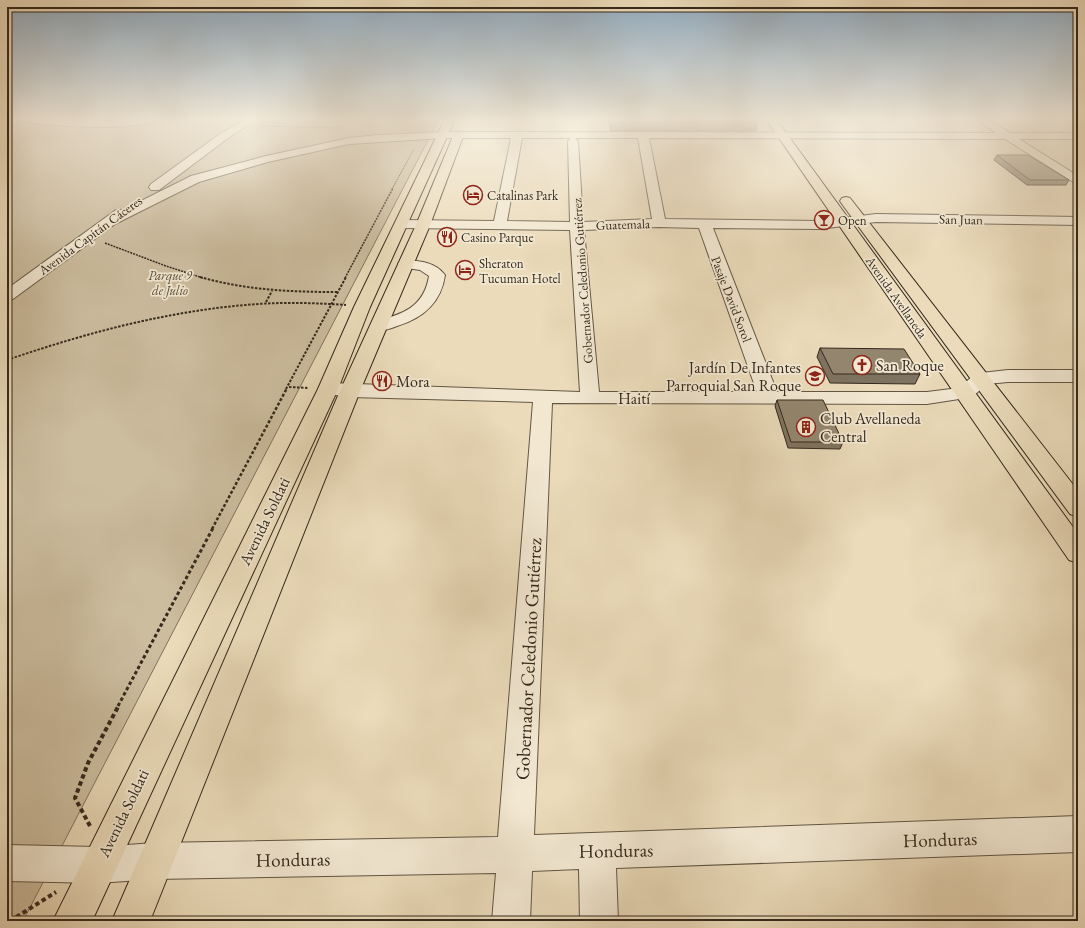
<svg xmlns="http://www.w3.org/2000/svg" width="1085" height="928" viewBox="0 0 1085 928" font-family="'EB Garamond',serif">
<rect width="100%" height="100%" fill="#ebdbba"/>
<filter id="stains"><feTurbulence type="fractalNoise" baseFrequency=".005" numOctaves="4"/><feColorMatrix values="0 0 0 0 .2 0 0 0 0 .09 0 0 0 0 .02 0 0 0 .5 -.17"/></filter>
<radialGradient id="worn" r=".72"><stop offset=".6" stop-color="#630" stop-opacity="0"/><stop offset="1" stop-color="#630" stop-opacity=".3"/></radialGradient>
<path fill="#ccbd9f" stroke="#80735e" d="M7 119H439L23 921H7Z"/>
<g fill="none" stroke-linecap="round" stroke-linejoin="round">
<defs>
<path id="minor" d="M19 119 87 121 156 119C144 132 40 126 21 121Z
M246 119H257L228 138 159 190H151L149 187 151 184 220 134Z
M976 119H987L1010 133H1078V139H1019L1078 176V185L1005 139 649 138 665 219 819 221 876 214 1078 217V225L876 222 819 229 713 228 777 392H927L959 388 974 375 981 373 1008 370H1078V382H1008L987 384 972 397 927 404 552 403 534 835 1078 816V852L616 868 618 921H580L579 869 532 871 530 921H492L496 873 155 879 98 883 7 881V845L98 847 155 843 498 837 533 402 350 397 321 393 318 389 321 385 328 383 580 392 570 230 402 228 397 227 395 224 397 221 402 220 494 221 511 138H443L349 144 268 162 199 182 115 224 13 299 7 301V289L116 210H123L191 176 266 156 349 138 378 135 443 132 996 133ZM522 138H571L568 141 570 222 507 221ZM575 138H638L652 219 583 222 578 141ZM659 227 699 228 757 392H599L584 230Z
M405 260C420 261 435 262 445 275 441 303 423 318 397 326 389 329 381 332 373 330L370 326 373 322C401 315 424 308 429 276L420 270 400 267 398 264 400 261Z"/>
<path id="major" d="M445 119H455L370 307 338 389 92 921H53L318 389 354 307Z
M766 119H776L1078 534V563L1069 560Z
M459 131 464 134 430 225 360 391 150 921H112L340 391 416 225 454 134Z
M846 197 850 198 1078 491V517L1070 514 842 204 840 201 842 198Z"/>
</defs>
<use href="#minor" stroke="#625644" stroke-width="2"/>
<use href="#major" stroke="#34291d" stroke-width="2"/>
<path stroke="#34291d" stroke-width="1" stroke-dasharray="1.5 1" stroke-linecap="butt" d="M356 119 357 123 364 126
M261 126 342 128
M392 189 414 149"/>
<path stroke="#34291d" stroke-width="1.5" stroke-dasharray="2 1" stroke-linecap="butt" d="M105 243 166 266 203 278
M345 278 393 188"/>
<path stroke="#34291d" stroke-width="2" stroke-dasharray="2.5 1.5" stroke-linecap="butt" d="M200 277C246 290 290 292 337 292
M266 302 272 291
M7 360C89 332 171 310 258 304 287 302 317 303 346 305
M289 387 309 388
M286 389 346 277"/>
<path stroke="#34291d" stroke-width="2.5" stroke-dasharray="3 2" stroke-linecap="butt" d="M212 529 287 388"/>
<path stroke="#34291d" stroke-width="3" stroke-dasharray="3.5 2.5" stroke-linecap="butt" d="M118 706 213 528"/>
<path stroke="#34291d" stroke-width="4" stroke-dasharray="4.5 3" stroke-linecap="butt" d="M90 826 75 798 88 763 119 705
M10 921 56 892"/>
<use href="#minor" fill="#f2e8d2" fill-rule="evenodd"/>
<use href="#major" fill="#ebdbba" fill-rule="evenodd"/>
</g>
<path fill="#7e735f" stroke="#34291d" d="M608 119H755L757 122 756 131H611Z
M997 155 1069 180 1066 185H1027L994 160Z
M820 348 920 374 915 384 830 383 817 357Z
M777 400 843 442 840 449 788 448 775 406Z"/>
<path fill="#93866f" stroke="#34291d" d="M611 119H755L757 122H612Z
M997 155H1028L1069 180H1030Z
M820 348 904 349 920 374H833Z
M777 400H823L843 442H791Z"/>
<linearGradient id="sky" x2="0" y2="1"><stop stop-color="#90abc0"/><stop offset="0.48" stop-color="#f6efe0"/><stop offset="1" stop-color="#f6efe0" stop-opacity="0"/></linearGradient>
<rect width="1085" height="249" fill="url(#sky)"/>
<defs>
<symbol id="hotel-ring" viewBox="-11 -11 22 22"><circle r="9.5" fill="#f2e8d2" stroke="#8f2418" stroke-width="1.5"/><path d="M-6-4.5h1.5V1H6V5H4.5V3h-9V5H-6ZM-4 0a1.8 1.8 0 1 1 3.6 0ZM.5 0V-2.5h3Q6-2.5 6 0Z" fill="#8f2418"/></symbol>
<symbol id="bar-ring" viewBox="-11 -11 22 22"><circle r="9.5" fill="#f2e8d2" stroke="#8f2418" stroke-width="1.5"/><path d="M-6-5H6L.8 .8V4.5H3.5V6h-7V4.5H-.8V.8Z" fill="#8f2418"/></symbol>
<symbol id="restaurant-ring" viewBox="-11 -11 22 22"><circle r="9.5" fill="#f2e8d2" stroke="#8f2418" stroke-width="1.5"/><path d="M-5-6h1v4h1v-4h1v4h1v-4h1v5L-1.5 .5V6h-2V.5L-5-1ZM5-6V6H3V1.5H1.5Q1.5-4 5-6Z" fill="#8f2418"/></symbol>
<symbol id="church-ring" viewBox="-11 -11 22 22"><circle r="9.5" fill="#f2e8d2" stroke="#8f2418" stroke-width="1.5"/><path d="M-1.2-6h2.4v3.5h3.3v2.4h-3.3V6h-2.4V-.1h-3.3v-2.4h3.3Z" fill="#8f2418"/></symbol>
<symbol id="school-ring" viewBox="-11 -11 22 22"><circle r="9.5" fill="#f2e8d2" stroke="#8f2418" stroke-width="1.5"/><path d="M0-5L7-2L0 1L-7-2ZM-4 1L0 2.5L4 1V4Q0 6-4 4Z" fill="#8f2418"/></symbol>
<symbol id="building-ring" viewBox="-11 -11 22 22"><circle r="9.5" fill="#f2e8d2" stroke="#8f2418" stroke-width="1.5"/><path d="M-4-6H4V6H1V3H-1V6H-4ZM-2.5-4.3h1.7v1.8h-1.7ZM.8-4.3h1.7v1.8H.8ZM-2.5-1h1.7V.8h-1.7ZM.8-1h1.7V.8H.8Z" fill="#8f2418"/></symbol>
</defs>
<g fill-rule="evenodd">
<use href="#hotel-ring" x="462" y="184" width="22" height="22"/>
<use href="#bar-ring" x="813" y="209" width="22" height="22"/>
<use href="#restaurant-ring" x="436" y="226" width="22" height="22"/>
<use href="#hotel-ring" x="454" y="259" width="22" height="22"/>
<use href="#church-ring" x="851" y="354" width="22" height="22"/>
<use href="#school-ring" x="804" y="365" width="22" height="22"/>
<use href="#restaurant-ring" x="371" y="370" width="22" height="22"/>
<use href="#building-ring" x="795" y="416" width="22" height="22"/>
</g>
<g text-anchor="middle" stroke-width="3.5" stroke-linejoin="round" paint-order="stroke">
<g font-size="13" fill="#34291d" stroke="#f2e8d2" text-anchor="start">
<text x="487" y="200">Catalinas Park</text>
<text x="838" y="225">Open</text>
<text x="461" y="242">Casino Parque</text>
<text x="479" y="268">Sheraton<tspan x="479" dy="15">Tucuman Hotel</tspan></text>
</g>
<g font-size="13" fill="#34291d" stroke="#f2e8d2">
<text transform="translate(961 219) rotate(1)" y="5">San Juan</text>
<text transform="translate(623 224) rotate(-2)" y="5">Guatemala</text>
<text transform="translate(90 235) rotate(-36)" y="5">Avenida Capitán Cáceres</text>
<text transform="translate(582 281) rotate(-94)" y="5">Gobernador Celedonio Gutiérrez</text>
<text transform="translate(897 297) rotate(55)" y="5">Avenida Avellaneda</text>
<text transform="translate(732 299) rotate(69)" y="5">Pasaje David Sorol</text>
</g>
<g font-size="13" font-style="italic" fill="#5a4e3e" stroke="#f2e8d2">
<text x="170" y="280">Parque 9<tspan x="170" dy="15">de Julio</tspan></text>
</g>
<g font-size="16" fill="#34291d" stroke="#f2e8d2" text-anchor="start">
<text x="876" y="371">San Roque</text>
<text x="801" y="373" text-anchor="end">Jardín De Infantes<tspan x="801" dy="18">Parroquial San Roque</tspan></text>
<text x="396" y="387">Mora</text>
<text x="820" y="424">Club Avellaneda<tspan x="820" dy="18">Central</tspan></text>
</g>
<g font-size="16" fill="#34291d" stroke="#f2e8d2">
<text x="634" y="404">Haití</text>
<text transform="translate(264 521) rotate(-64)" y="6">Avenida Soldati</text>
<text transform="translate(123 813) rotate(-64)" y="6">Avenida Soldati</text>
</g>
<g font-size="19" fill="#34291d" stroke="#f2e8d2">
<text transform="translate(528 659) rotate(-87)" y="7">Gobernador Celedonio Gutiérrez</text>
<text transform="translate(940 839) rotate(-2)" y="7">Honduras</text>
<text transform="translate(616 850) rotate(-1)" y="7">Honduras</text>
<text transform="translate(293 859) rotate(-1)" y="7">Honduras</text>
</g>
</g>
<rect width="1085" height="928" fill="none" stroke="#ebdbba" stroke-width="24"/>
<rect x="8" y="8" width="1069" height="912" fill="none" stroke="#34291d" stroke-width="2"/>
<rect x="12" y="12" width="1061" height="904" fill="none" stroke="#34291d"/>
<rect width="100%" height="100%" filter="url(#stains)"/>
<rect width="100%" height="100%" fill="url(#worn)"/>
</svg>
